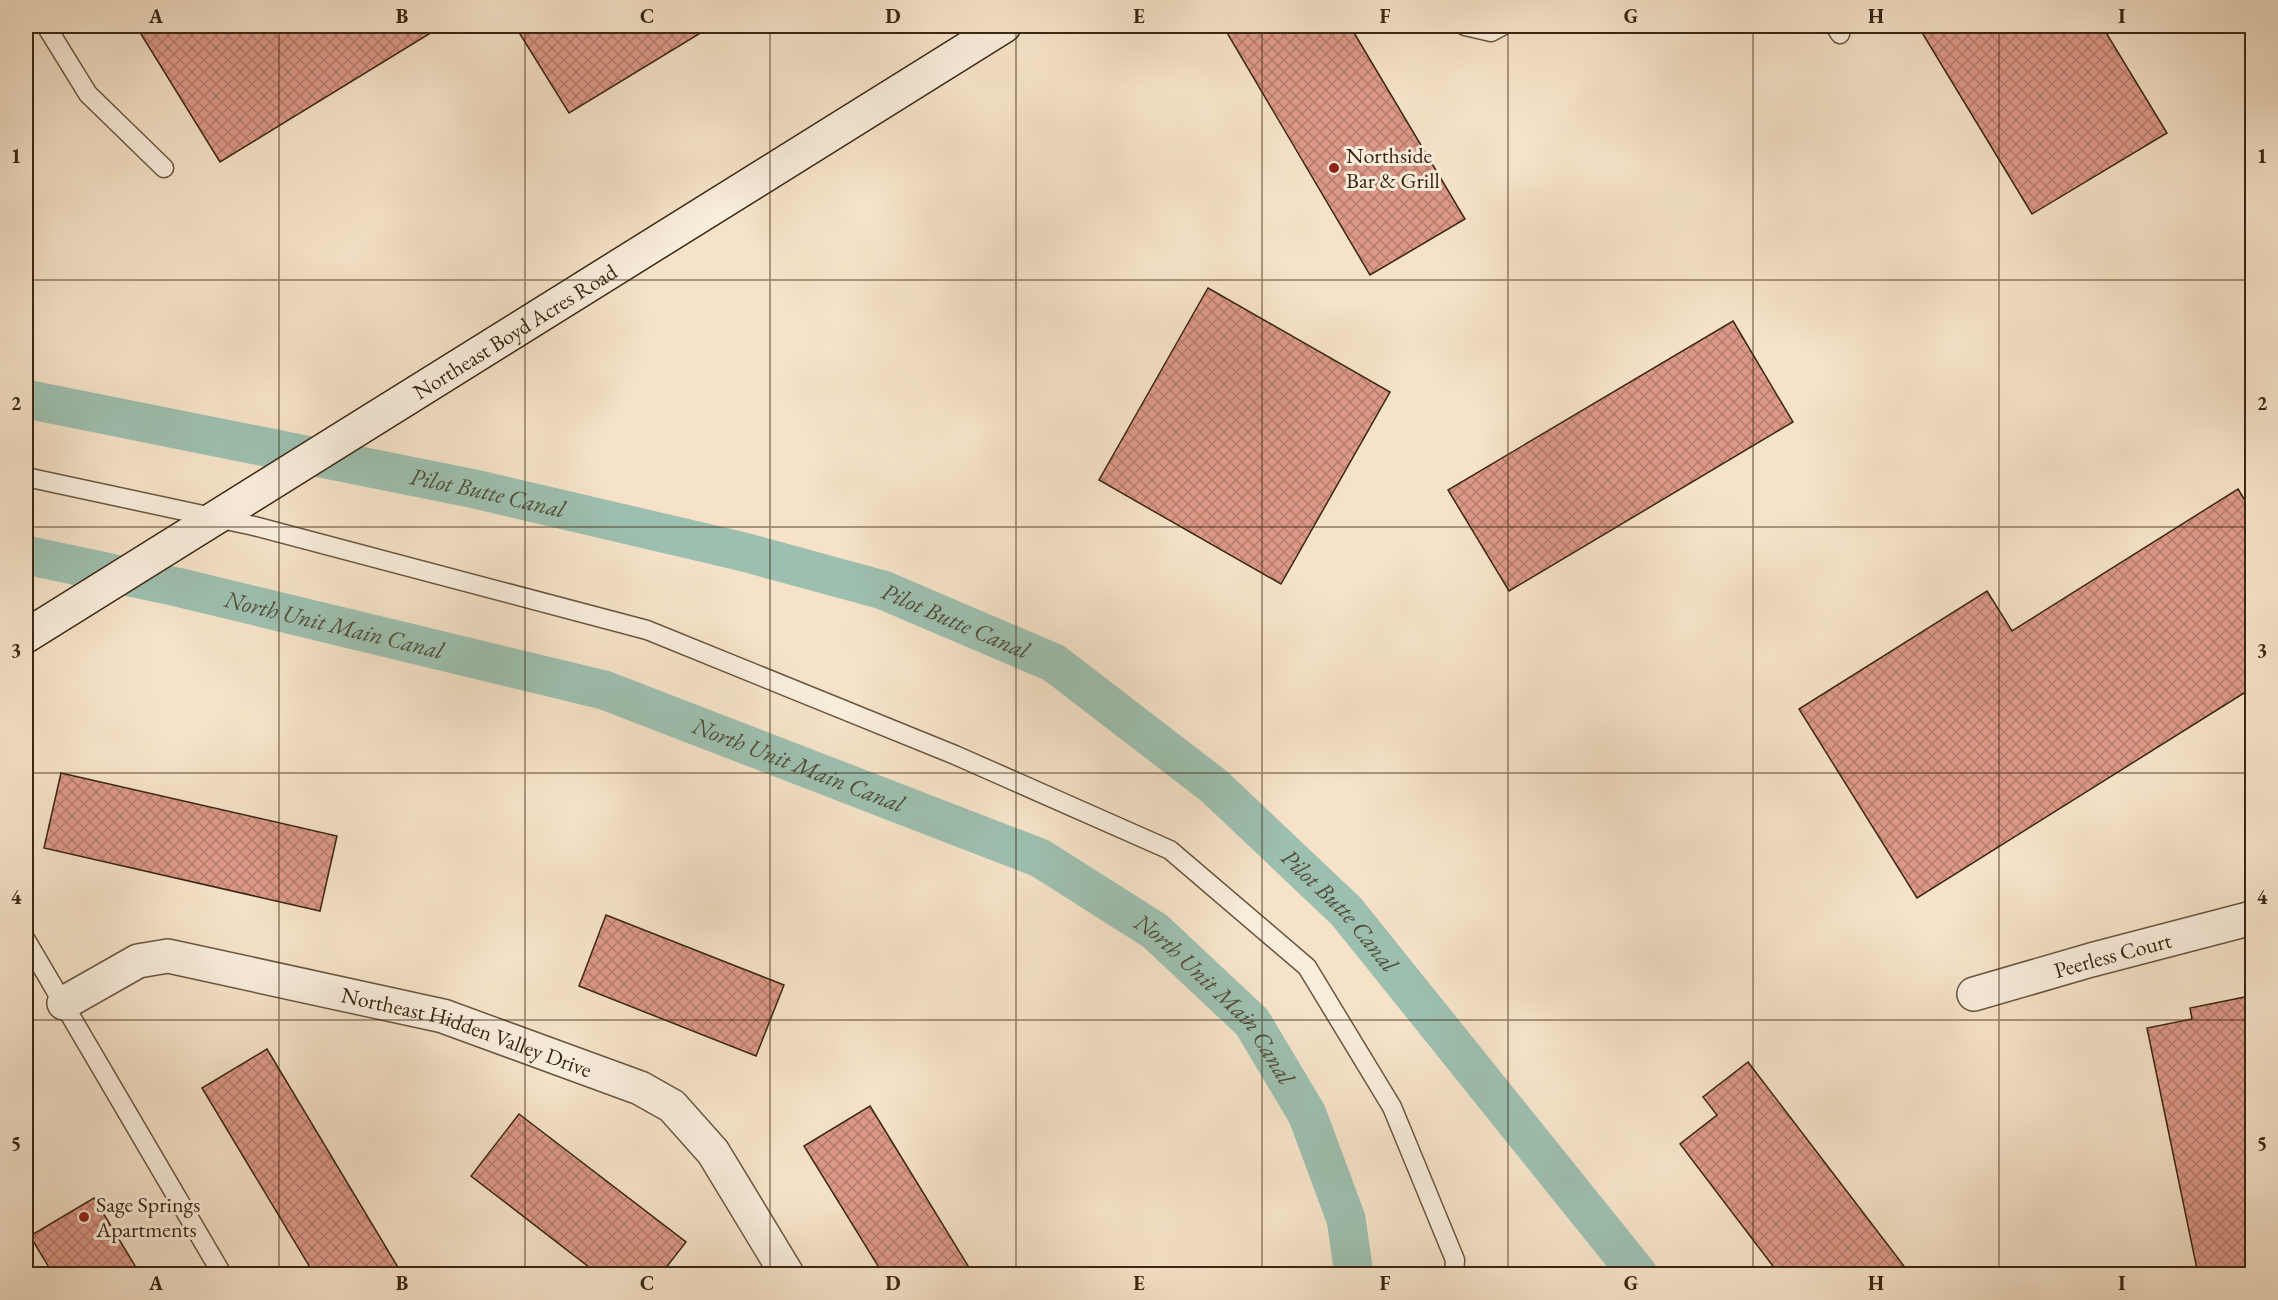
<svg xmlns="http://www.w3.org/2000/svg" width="2278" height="1300" viewBox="0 0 2278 1300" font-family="'EB Garamond',serif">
<defs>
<pattern id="building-cross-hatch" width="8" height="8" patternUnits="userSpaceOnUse" patternTransform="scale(1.5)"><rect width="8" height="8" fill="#d98"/><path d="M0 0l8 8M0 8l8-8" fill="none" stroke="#b47d6e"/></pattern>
</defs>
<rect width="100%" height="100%" fill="#f5e2c8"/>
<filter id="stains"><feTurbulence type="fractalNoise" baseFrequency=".00333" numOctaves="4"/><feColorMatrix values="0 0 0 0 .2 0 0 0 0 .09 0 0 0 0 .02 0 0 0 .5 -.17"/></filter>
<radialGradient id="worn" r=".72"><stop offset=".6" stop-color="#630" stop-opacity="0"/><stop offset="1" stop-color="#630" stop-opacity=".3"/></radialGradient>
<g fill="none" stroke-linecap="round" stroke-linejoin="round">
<g stroke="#9dbfaf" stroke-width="39">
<path id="s1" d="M26 399 475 489 744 552 883 590 1054 663 1214 786 1346 911 1638 1274"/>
<path id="s2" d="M26 555 177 587 604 690 1040 858 1155 931 1252 1022 1307 1114 1346 1219 1354 1274"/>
</g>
</g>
<path fill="url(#building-cross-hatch)" stroke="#3a2711" stroke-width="1.5" d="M136 26H442L220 162Z
M515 26H712L569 113Z
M1223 26H1350L1465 219 1370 275Z
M1918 26H2102L2167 133 2032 214Z
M1208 288 1390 392 1281 584 1099 480Z
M1733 321 1793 422 1509 591 1448 490Z
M2238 489 2252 512V688L1917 898 1799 709 1987 591 2012 631Z
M61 773 337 836 320 911 44 848Z
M606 915 784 985 756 1056 579 986Z
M2250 996 2252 1010V1274H2198L2147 1028 2192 1019 2190 1008Z
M267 1049 402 1274H314L202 1088Z
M1748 1062 1910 1274H1779L1680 1144 1717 1115 1703 1097Z
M870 1106 973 1274H883L804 1146Z
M519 1114 686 1242 661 1274H598L471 1176Z
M94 1198 140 1274H53L30 1236Z"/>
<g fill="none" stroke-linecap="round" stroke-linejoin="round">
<defs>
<path id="lane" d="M46 26 88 94 164 168
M1465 26 1491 32 1502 26
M1835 26 1840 34
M26 477 254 526 647 630 955 755 1170 850 1307 967 1392 1107 1455 1260 1454 1274
M26 940 222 1274"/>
<g id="street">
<path id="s3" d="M1974 994 2091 960 2252 918"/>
<path id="s4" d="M64 1003 138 961 168 956 443 1016 640 1088 672 1106 713 1152 787 1274"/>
</g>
<g id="secondary">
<path id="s5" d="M26 636 1004 26"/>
</g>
</defs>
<use href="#lane" stroke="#69563f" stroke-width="21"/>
<use href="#street" stroke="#69563f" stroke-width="36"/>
<use href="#secondary" stroke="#3a2711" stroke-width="36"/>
<use href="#lane" stroke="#f8ecdb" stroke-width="18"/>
<use href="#street" stroke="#f8ecdb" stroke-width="33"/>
<use href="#secondary" stroke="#f8ecdb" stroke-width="33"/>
</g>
<path fill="none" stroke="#3a2711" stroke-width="1.5" stroke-opacity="0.55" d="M279 26V1274M525 26V1274M770 26V1274M1016 26V1274M1262 26V1274M1508 26V1274M1753 26V1274M1999 26V1274M26 280H2252M26 527H2252M26 773H2252M26 1020H2252"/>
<g fill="#8f2418" stroke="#f8ecdb" stroke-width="2">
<circle cx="1334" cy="168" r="6"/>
<circle cx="84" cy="1217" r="6"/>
</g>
<g text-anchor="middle" stroke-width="6" stroke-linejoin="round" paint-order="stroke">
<g font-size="22" fill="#3a2711" stroke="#f8ecdb" text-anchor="start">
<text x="1346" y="163">Northside<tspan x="1346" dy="25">Bar &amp; Grill</tspan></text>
<text x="96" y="1212">Sage Springs<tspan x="96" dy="25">Apartments</tspan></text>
</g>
<g font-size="22" fill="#3a2711" stroke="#f8ecdb">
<text dy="8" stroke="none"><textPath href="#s5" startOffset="576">Northeast Boyd Acres Road</textPath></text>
<text dy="8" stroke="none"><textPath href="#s3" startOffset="144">Peerless Court</textPath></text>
<text dy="8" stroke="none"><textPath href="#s4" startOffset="424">Northeast Hidden Valley Drive</textPath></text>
</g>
<g font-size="24" font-style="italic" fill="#534d38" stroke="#f8ecdb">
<text dy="8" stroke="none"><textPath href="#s1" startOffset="471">Pilot Butte Canal</textPath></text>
<text dy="8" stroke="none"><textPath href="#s1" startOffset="957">Pilot Butte Canal</textPath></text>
<text dy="8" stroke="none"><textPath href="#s2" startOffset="316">North Unit Main Canal</textPath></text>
<text dy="8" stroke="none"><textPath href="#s2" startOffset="802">North Unit Main Canal</textPath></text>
<text dy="8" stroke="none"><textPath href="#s1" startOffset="1443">Pilot Butte Canal</textPath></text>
<text dy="8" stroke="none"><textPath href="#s2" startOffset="1288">North Unit Main Canal</textPath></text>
</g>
</g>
<rect width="2278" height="1300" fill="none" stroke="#f5e2c8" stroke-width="66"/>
<rect x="33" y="33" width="2212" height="1234" fill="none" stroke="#3a2711" stroke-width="2"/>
<g font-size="20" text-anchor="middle" font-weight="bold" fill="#3a2711">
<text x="156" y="23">A</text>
<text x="402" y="23">B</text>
<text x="647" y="23">C</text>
<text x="893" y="23">D</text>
<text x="1139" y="23">E</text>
<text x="1385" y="23">F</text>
<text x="1631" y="23">G</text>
<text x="1876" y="23">H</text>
<text x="2122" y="23">I</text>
<text x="16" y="163">1</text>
<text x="2262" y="163">1</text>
<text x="16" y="410">2</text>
<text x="2262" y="410">2</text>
<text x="16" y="657">3</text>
<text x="2262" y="657">3</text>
<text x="16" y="904">4</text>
<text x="2262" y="904">4</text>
<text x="16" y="1150">5</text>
<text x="2262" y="1150">5</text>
<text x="156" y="1290">A</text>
<text x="402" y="1290">B</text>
<text x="647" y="1290">C</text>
<text x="893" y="1290">D</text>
<text x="1139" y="1290">E</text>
<text x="1385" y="1290">F</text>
<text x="1631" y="1290">G</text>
<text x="1876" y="1290">H</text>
<text x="2122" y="1290">I</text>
</g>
<rect width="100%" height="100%" filter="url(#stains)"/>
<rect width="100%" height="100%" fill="url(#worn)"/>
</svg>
